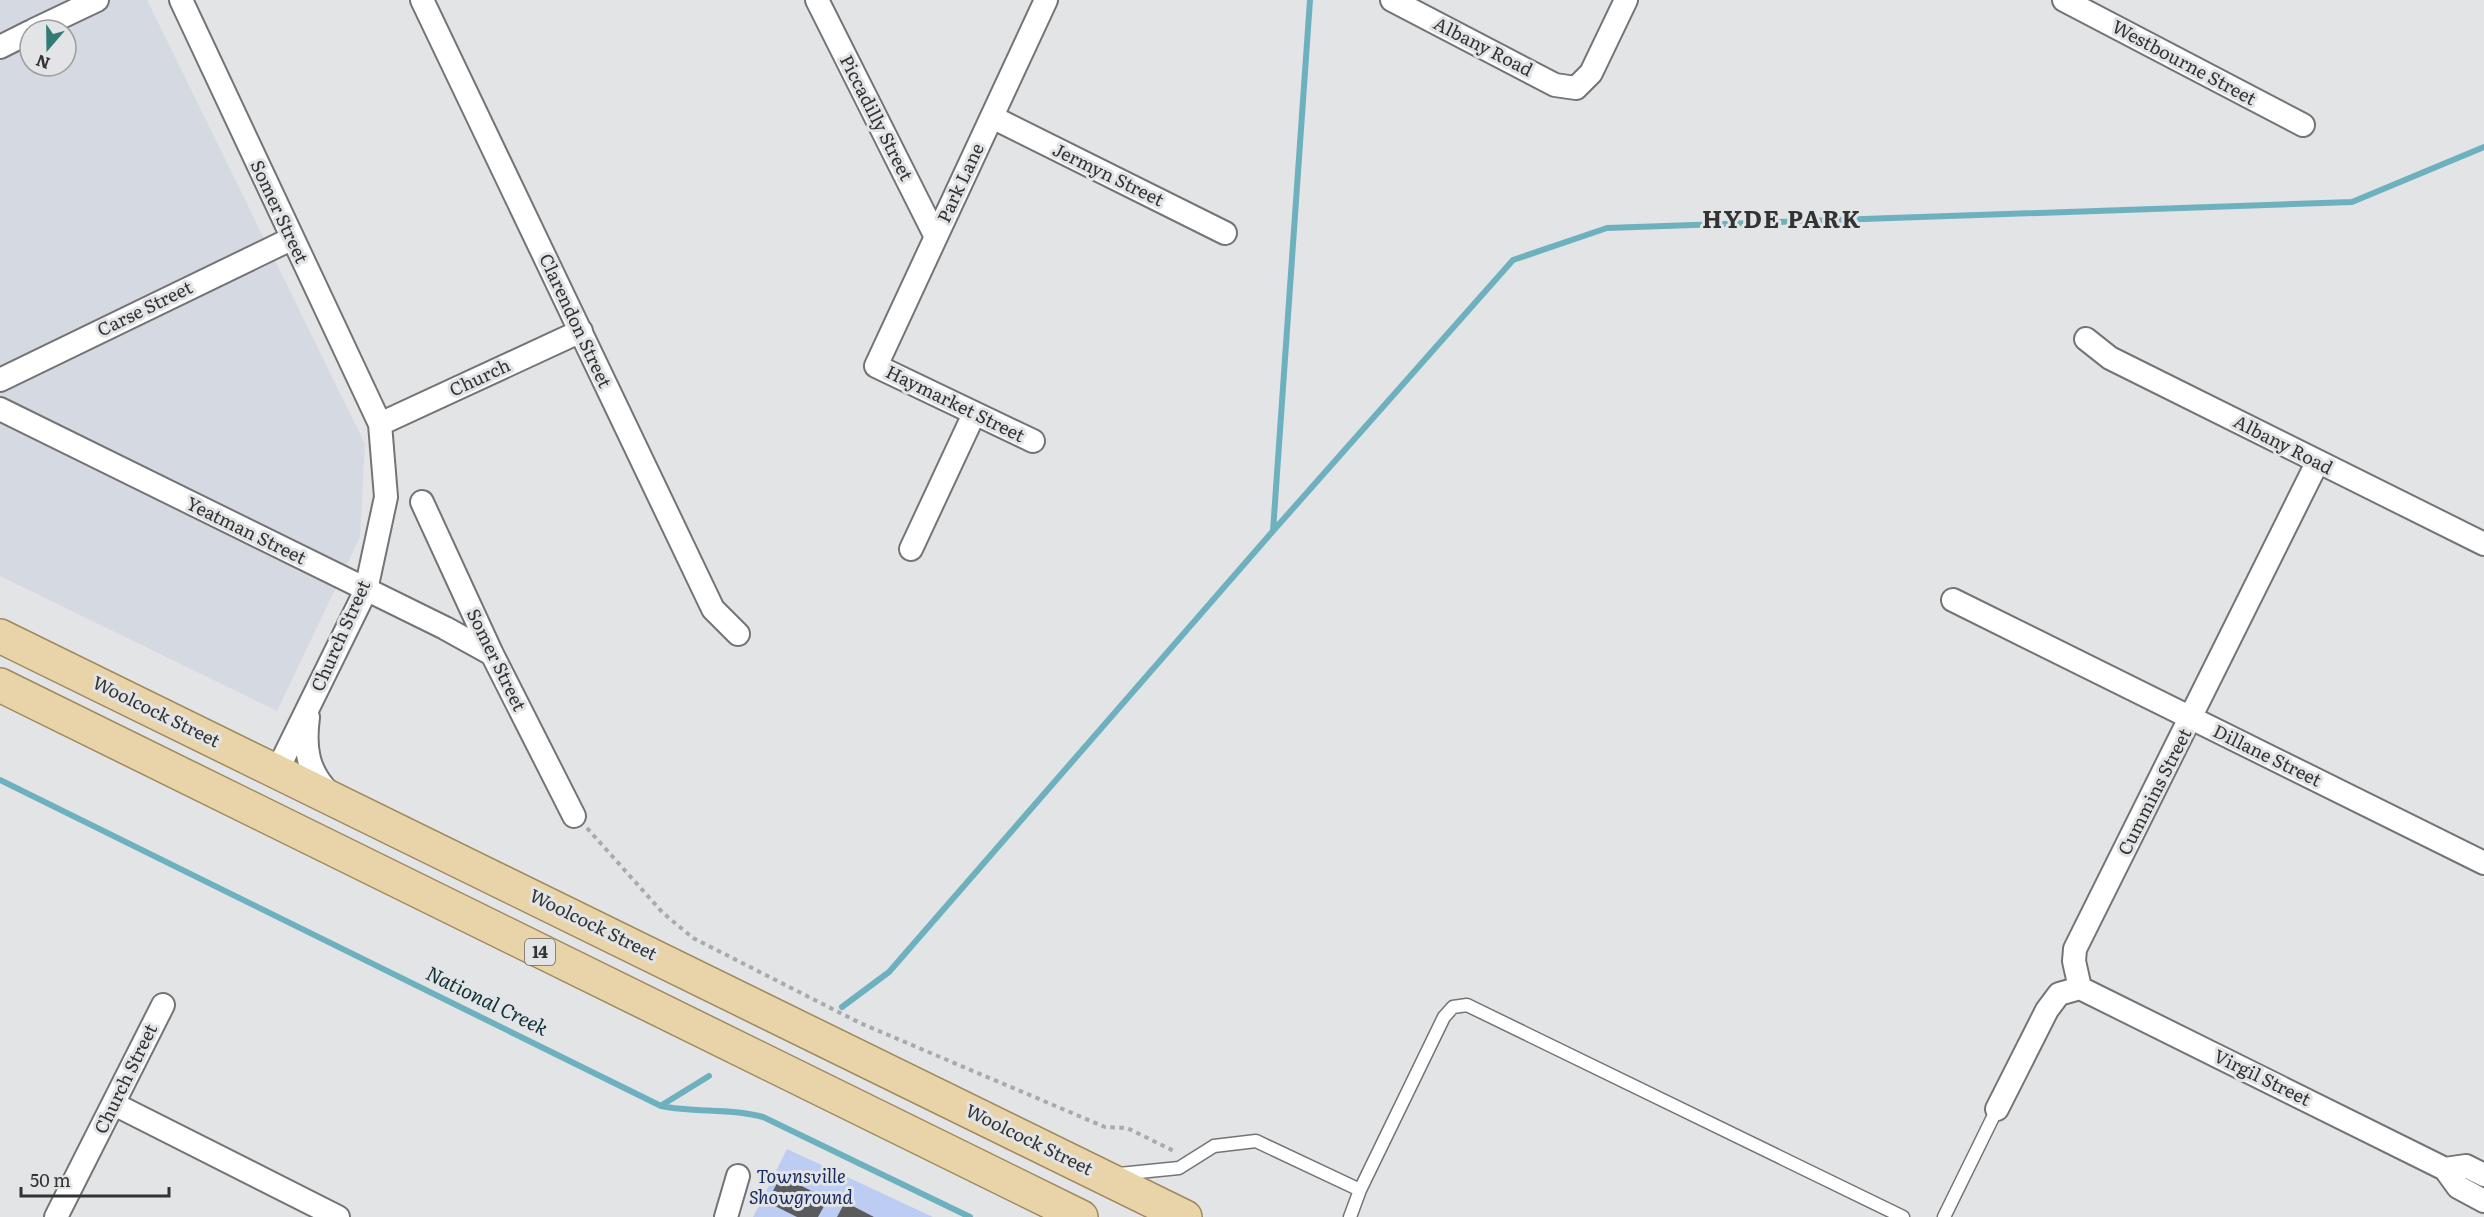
<svg xmlns="http://www.w3.org/2000/svg" width="2484" height="1217" viewBox="0 0 2484 1217" font-family="Literata,serif">
<rect width="100%" height="100%" fill="#e3e4e6"/>
<path fill="#d5d9e2" fill-rule="evenodd" d="M0 0H147L365 444 360 537 277 711 0 576ZM30 30H66V66H30Z"/>
<path fill="#bcccf2" d="M787 1149 933 1217H753Z"/>
<g fill="none" stroke-linecap="round" stroke-linejoin="round">
<path stroke="#6eb1be" stroke-width="6" d="M1273 531 1310 0
M0 780 661 1106C695 1113 730 1108 763 1117L970 1217
M842 1007 889 972 1273 531 1513 260 1607 228 2352 202 2484 147
M662 1105 709 1076"/>
</g>
<path fill="#5a5b5d" d="M781 1176 828 1199 818 1217H797L767 1202Z
M845 1202 874 1217H837Z"/>
<g fill="none" stroke-linecap="round" stroke-linejoin="round">
<defs>
<path id="service" d="M1119 1174 1179 1168 1214 1146 1256 1141 1360 1190
M1350 1217 1360 1190 1444 1017 1453 1007 1467 1005 1903 1217
M1944 1217 1997 1109"/>
<path id="minor" d="M181 0 380 424 386 497 366 590 277 771
M422 0 713 609 738 634
M817 0 936 237
M1392 0 1555 85 1576 88 1591 73 1626 0
M2064 0 2303 125
M34 30 97 0
M0 47 30 32
M992 117 1225 233
M2086 339 2110 358 2484 544
M0 380 291 239
M0 409 445 628 492 654
M380 424 581 331
M1033 441 876 366 1046 0
M422 502 492 654 574 816
M911 549 974 414
M1953 600 2484 863
M308 717C304 748 307 771 330 794
M2080 988 2074 961 2075 949 2317 463
M2080 988 2445 1169 2458 1187 2484 1201
M114 1104 338 1217
M1997 1109 2047 1010 2059 994 2080 988
M2445 1169 2466 1166 2484 1175
M56 1217 163 1005
M726 1217 738 1176"/>
<path id="primary" d="M0 636 1185 1217
M0 685 1081 1217"/>
</defs>
<use href="#service" stroke="#737476" stroke-width="15"/>
<use href="#minor" stroke="#737476" stroke-width="26"/>
<use href="#primary" stroke="#9f895c" stroke-width="36"/>
<path stroke="#a9aaab" stroke-width="4" stroke-dasharray="4.5 4.5" stroke-linecap="butt" d="M587 828 663 913 693 938 860 1023 1105 1127 1127 1128 1176 1152"/>
<use href="#service" stroke="#fff" stroke-width="12"/>
<use href="#minor" stroke="#fff" stroke-width="22"/>
<use href="#primary" stroke="#e9d4aa" stroke-width="33"/>
</g>
<g text-anchor="middle" stroke-width="6" stroke-linejoin="round" paint-order="stroke">
<rect fill="#e3e4e6" stroke="#676869" stroke-width="1.5" x="525" y="939" width="30" height="26" rx="4.5"/>
<g font-size="16" font-weight="bold" fill="#323333">
<text x="540" y="958">14</text>
</g>
<g font-size="18" fill="#323333" stroke="#e3e4e6">
<text transform="translate(1483 47) rotate(27)" y="6">Albany Road</text>
<text transform="translate(2184 63) rotate(28)" y="6">Westbourne Street</text>
<text transform="translate(876 118) rotate(63)" y="6">Piccadilly Street</text>
<text transform="translate(1108 175) rotate(26)" y="6">Jermyn Street</text>
<text transform="translate(961 183) rotate(-65)" y="6">Park Lane</text>
<text transform="translate(279 212) rotate(65)" y="6">Somer Street</text>
<text transform="translate(145 309) rotate(-26)" y="6">Carse Street</text>
<text transform="translate(575 321) rotate(65)" y="6">Clarendon Street</text>
<text transform="translate(480 378) rotate(-25)" y="6">Church</text>
<text transform="translate(955 404) rotate(26)" y="6">Haymarket Street</text>
<text transform="translate(2283 445) rotate(27)" y="6">Albany Road</text>
<text transform="translate(246 531) rotate(26)" y="6">Yeatman Street</text>
<text transform="translate(341 636) rotate(-66)" y="6">Church Street</text>
<text transform="translate(496 660) rotate(64)" y="6">Somer Street</text>
<text transform="translate(156 712) rotate(26)" y="6">Woolcock Street</text>
<text transform="translate(2267 756) rotate(26)" y="6">Dillane Street</text>
<text transform="translate(2155 792) rotate(-63)" y="6">Cummins Street</text>
<text transform="translate(593 925) rotate(26)" y="6">Woolcock Street</text>
<text transform="translate(2262 1078) rotate(26)" y="6">Virgil Street</text>
<text transform="translate(126 1079) rotate(-64)" y="6">Church Street</text>
<text transform="translate(1029 1140) rotate(26)" y="6">Woolcock Street</text>
</g>
<g font-size="18" font-style="italic" fill="#192a61" stroke="#e3e4e6">
<text x="801" y="1183">Townsville<tspan x="801" dy="21">Showground</tspan></text>
</g>
<g font-size="20" font-style="italic" fill="#0e3136" stroke="#e3e4e6">
<text transform="translate(487 1001) rotate(26)" y="7">National Creek</text>
</g>
<g font-size="24" font-weight="bold" letter-spacing="1.5" fill="#323333" stroke="#e3e4e6">
<text x="1782" y="228">HYDE PARK</text>
</g>
</g>
<g transform="translate(48 48) rotate(200)"><circle r="28" fill="#e3e4e6" stroke="#9c9d9e" stroke-width="1.5"/>
<path d="M0-4.5L10 22L0 15L-10 22Z" fill="#337b76"/>
<text y="-9" font-size="16" font-weight="bold" text-anchor="middle" fill="#323333">N</text>
</g>
<path d="M21 1187v9h148v-9" fill="none" stroke="#323333" stroke-width="3"/>
<text x="30" y="1187" font-size="18" fill="#323333" stroke="#e3e4e6" stroke-width="4.5" paint-order="stroke">50 m</text>
</svg>
